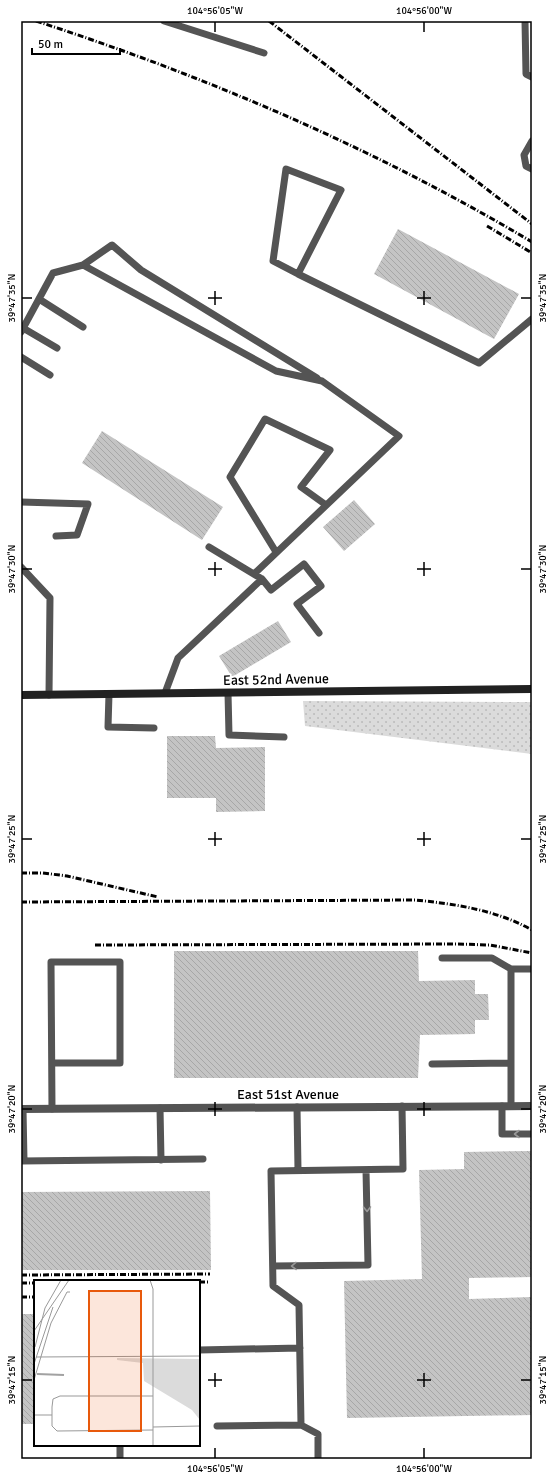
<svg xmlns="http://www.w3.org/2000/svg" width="553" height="1480" viewBox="0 0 553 1480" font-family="Signika,sans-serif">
<defs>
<pattern id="grass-dots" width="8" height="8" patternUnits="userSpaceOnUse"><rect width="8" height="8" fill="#dbdbdb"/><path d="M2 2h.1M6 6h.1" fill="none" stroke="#bababa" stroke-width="1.8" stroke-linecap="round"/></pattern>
<pattern id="building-back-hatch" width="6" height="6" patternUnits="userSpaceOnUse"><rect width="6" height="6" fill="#c4c4c4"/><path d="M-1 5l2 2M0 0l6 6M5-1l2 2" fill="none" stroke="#a7a7a7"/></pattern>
</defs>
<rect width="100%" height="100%" fill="#fff"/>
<path fill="url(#grass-dots)" d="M303 701 532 702V754L305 726Z"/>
<path fill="url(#building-back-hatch)" d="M398 229 519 294 494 339 374 274Z
M102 431 223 507 202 540 82 463Z
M354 500 375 524 344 551 323 527Z
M278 621 291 642 232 677 219 656Z
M167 736H215L216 748 265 747V811L216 812V798H167Z
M174 951H418L419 981 475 980V994H488L489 1020H475V1034L420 1035 418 1078H174Z
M532 1151V1277L469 1278V1299L532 1297V1415L347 1418 344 1281 422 1279 419 1170 464 1169V1152Z
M210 1191 211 1270H21V1192Z
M21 1314H35V1424H21Z"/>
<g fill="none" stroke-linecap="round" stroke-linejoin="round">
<path stroke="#545454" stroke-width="7" d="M164 21 264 53
M525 21 526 74 532 77
M532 141 524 155 526 166 532 169
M83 265 112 245 141 270 317 378
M298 274 341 190 286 169 273 261 298 274 479 363 532 319
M39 299 83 327
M23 328 57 348
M21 332 53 273 83 265 276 371 322 381 399 436 254 574
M21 357 50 375
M21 502 88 504 77 535 56 536
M276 552 230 477 265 419 330 450 301 487 326 505
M21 567 50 598 49 695
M262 579 271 590 304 564 321 586 297 604 319 633
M165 693 178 658 262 579 209 547
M228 693 229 735 284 737
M109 694 108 727 154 728
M442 958H492L511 969
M52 1063H120V962H51L52 1109
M432 1064 511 1063
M502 1106V1134H532
M511 1106V969H532
M297 1107 298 1170
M160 1108 161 1160
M23 1109 24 1161
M21 1161 203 1159
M273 1266 368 1265 366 1170
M199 1350 300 1348
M301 1425 318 1434V1459
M217 1426 301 1425 299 1305 273 1286 271 1171 403 1169 402 1106
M120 1445V1459"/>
<path stroke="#545454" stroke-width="8" d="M21 1109 532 1106"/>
<path stroke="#212121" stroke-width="8" d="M21 695 532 689"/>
<path stroke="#000" stroke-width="3" stroke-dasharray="6 2 1 2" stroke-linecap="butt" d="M36 21C208 77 376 149 532 242
M269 21 532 224
M487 226 532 253
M21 873H43L67 876 158 897
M21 902 415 900C456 904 496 910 532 930
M95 945 457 944 490 945 532 953
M21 1275 210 1274
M199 1282H209
M21 1283H35
M21 1297H35"/>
</g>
<defs><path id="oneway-chevron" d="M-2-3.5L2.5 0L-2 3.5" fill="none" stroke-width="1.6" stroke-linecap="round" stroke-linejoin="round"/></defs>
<g stroke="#989898">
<use href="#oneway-chevron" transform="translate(517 1134) rotate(180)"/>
<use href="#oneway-chevron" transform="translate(367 1209) rotate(89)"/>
<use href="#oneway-chevron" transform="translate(294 1266) rotate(179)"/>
</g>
<path fill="none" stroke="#000" stroke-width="1.5" d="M215 22V32M424 22V32M215 291V305M424 291V305M22 298H32M208 298H222M417 298H431M521 298H531M215 562V576M424 562V576M22 569H32M208 569H222M417 569H431M521 569H531M215 832V846M424 832V846M22 839H32M208 839H222M417 839H431M521 839H531M215 1102V1116M424 1102V1116M22 1109H32M208 1109H222M417 1109H431M521 1109H531M215 1373V1387M424 1373V1387M22 1380H32M208 1380H222M417 1380H431M521 1380H531M215 1448V1458M424 1448V1458"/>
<g text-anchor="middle" stroke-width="4" stroke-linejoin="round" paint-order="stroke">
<g font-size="14" fill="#000" stroke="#fff">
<text transform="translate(276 679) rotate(-1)" y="5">East 52nd Avenue</text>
<text x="288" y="1099">East 51st Avenue</text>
</g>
</g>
<g transform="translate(34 1280)">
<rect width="166" height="166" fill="#fff"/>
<path d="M83 78 166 79V140L158 130 110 101 109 83 83 80Z" fill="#dbdbdb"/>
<path fill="none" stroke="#a2a2a2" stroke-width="2" d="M3 94 30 95"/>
<path fill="none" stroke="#999" stroke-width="1" d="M116 0 119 9V166M0 51 35 0M1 67 11 28 27 0M2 77 166 76M0 84 19 27M0 100 17 43 33 12H36M0 135H18M119 147 166 146M119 150 23 151 18 146V127L19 119 26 116H119"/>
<path fill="#e8590c" fill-opacity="0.15" stroke="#e8590c" stroke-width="2" d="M55 11H107V151H55Z"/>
<rect width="166" height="166" fill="none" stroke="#000" stroke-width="2"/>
</g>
<rect width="553" height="1480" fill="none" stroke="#ffffff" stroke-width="44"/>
<path d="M32 48v6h88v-6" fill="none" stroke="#000000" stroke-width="2"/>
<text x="38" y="48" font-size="12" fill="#000000" stroke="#ffffff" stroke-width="3" paint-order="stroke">50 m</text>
<rect x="22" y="22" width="509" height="1436" fill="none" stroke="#000" stroke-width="1.5"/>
<g font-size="10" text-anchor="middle" fill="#000">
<text x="215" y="14">104°56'05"W</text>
<text x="424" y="14">104°56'00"W</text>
<text transform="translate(11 298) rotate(-90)" y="4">39°47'35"N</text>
<text transform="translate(542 298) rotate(-90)" y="4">39°47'35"N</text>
<text transform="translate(11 569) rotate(-90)" y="4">39°47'30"N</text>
<text transform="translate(542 569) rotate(-90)" y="4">39°47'30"N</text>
<text transform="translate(11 839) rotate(-90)" y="4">39°47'25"N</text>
<text transform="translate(542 839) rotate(-90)" y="4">39°47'25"N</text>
<text transform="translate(11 1109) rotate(-90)" y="4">39°47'20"N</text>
<text transform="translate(542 1109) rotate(-90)" y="4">39°47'20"N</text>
<text transform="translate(11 1380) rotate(-90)" y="4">39°47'15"N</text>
<text transform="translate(542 1380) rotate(-90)" y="4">39°47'15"N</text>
<text x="215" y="1472">104°56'05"W</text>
<text x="424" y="1472">104°56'00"W</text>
</g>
</svg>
